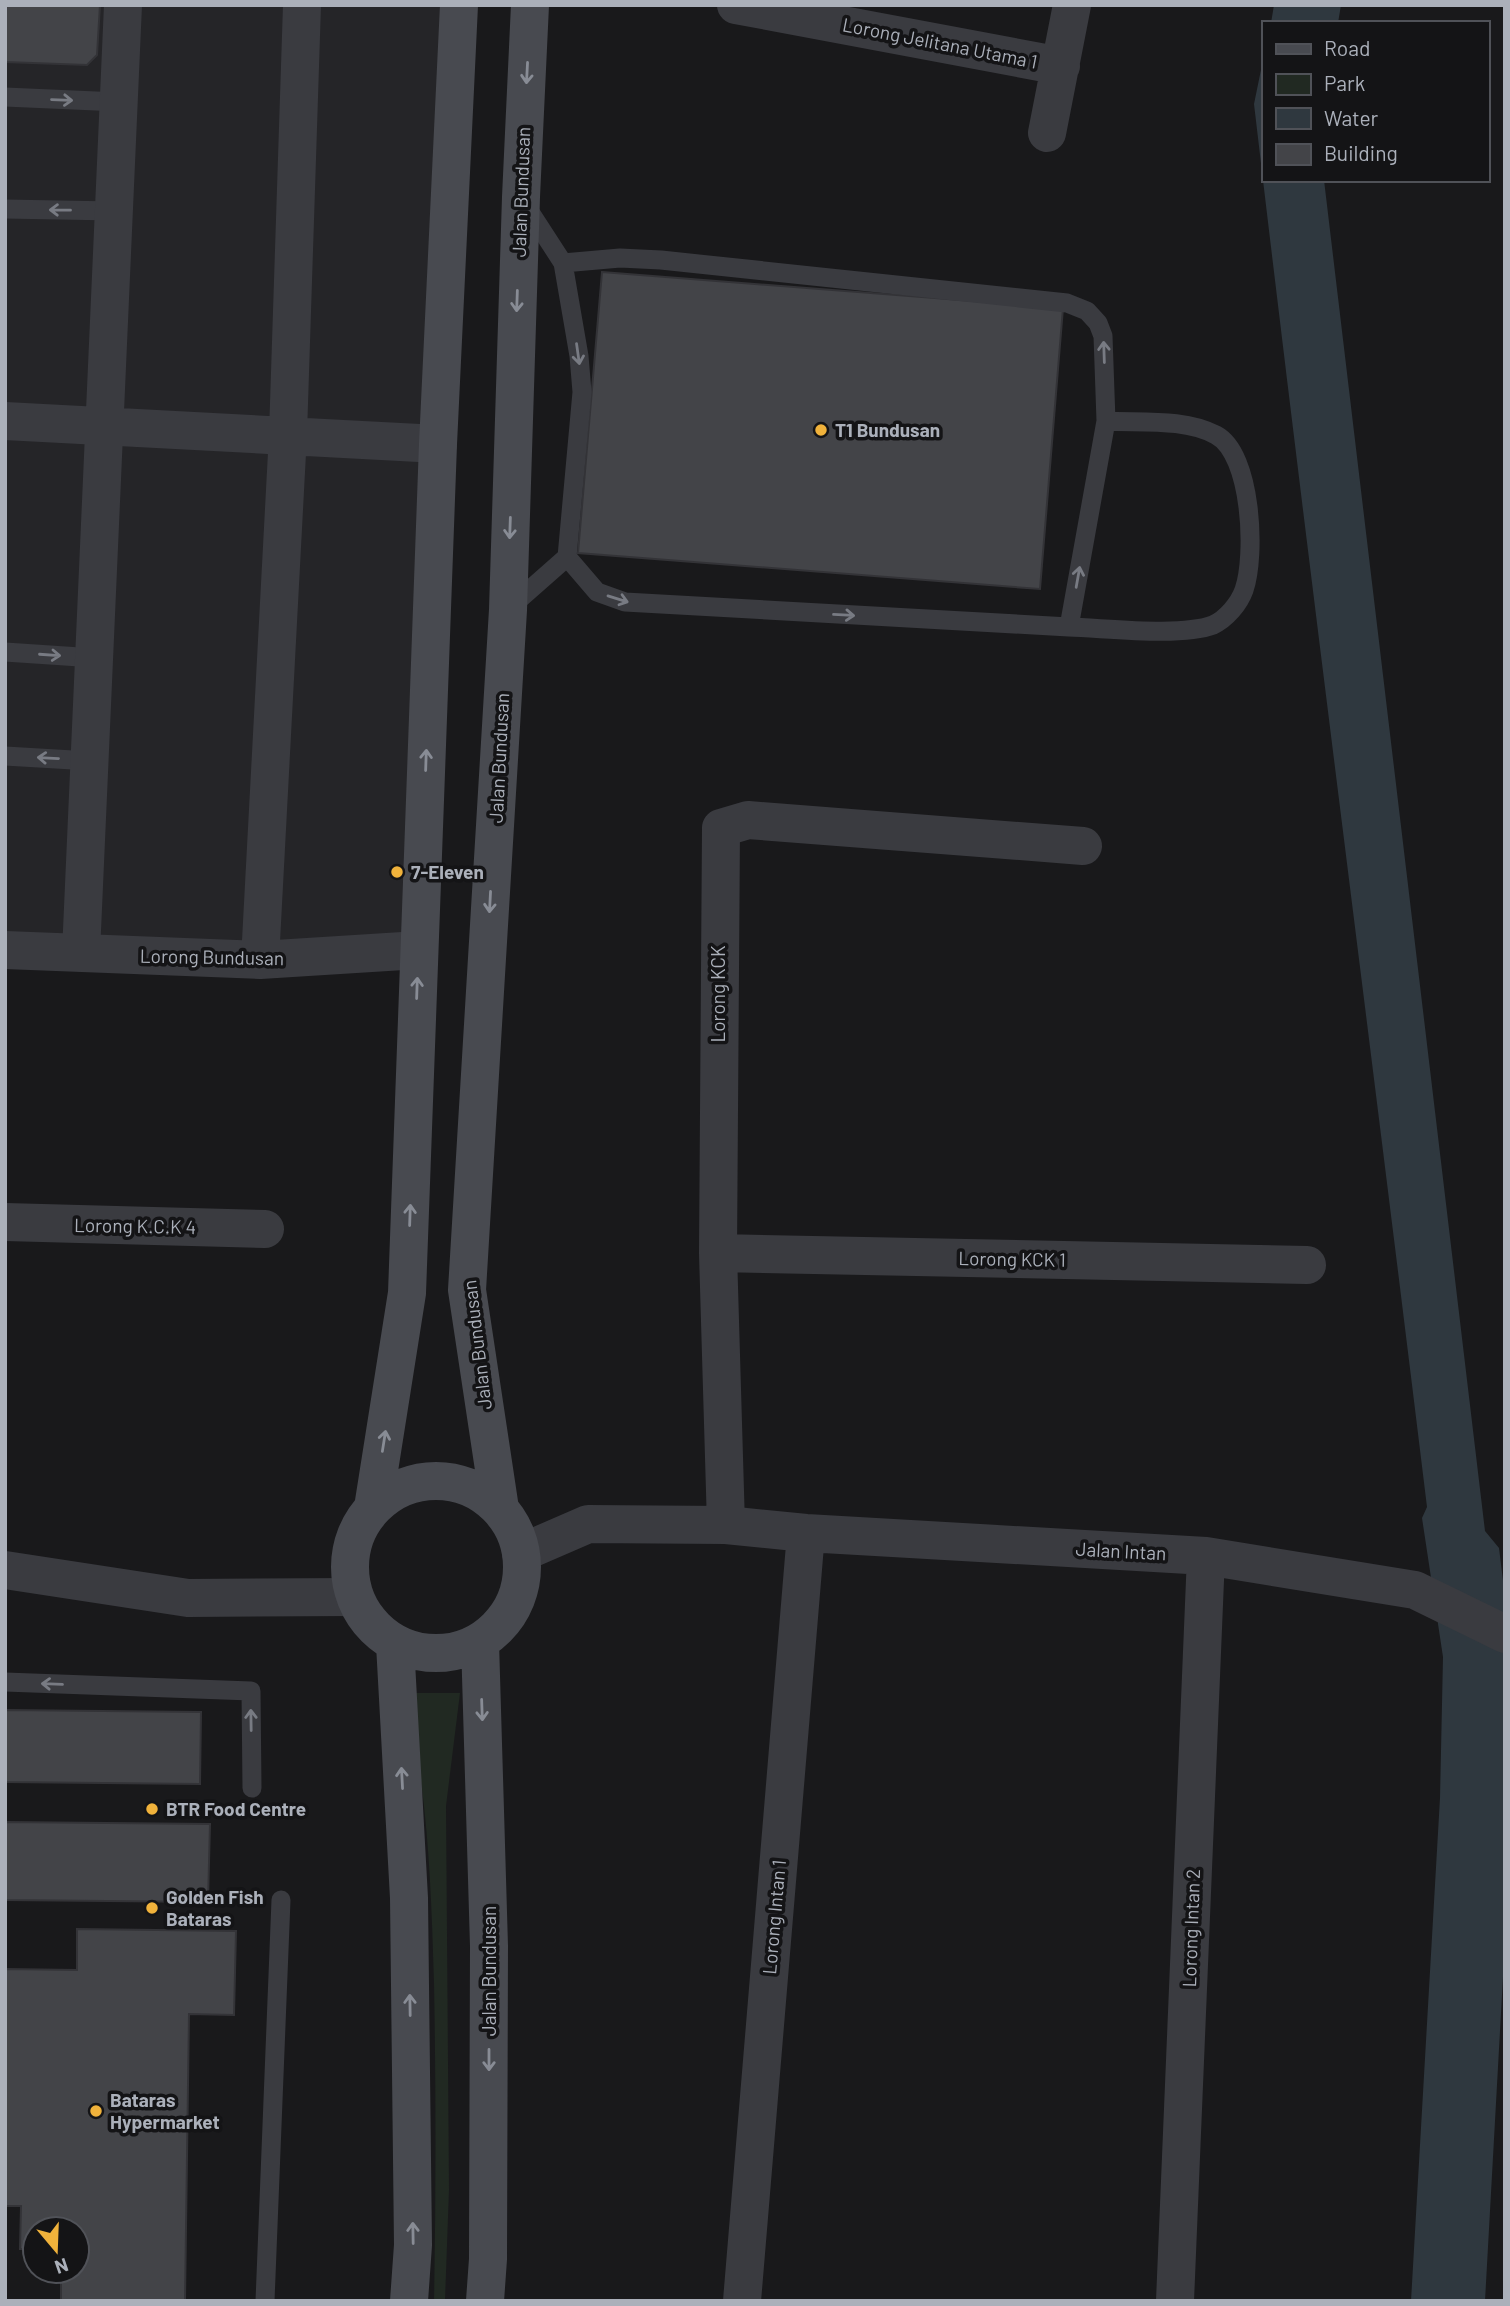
<svg xmlns="http://www.w3.org/2000/svg" width="1510" height="2306" viewBox="0 0 1510 2306" font-family="Barlow,sans-serif">
<rect width="100%" height="100%" fill="#19191b"/>
<path fill="#252528" d="M5 5H458L419 950H5Z"/>
<path fill="#212922" d="M405 1693H460L446 1806 449 2190 445 2301H434C436 2195 436 2089 434 1983 431 1885 428 1789 405 1693Z"/>
<path fill="#2f383f" d="M1274 5H1341L1338 23H1271Z
M1263 60V180H1324L1485 1531 1499 1548 1505 1597V1941L1485 2301H1411L1440 1798 1443 1657 1422 1518 1427 1507C1370 1039 1309 572 1254 104Z"/>
<path fill="#434448" stroke="#333337" stroke-width="2" d="M5 5H100L97 55 87 65 5 62Z
M602 272 1063 308 1040 589 578 553Z
M5 1710 201 1712 200 1784 5 1782Z
M5 1822 210 1824 208 1902 5 1900Z
M77 1929 236 1931 234 2015 189 2014 185 2301H61V2271H77V2229H35V2249H20L21 2206H5V1969L77 1970Z"/>
<g fill="none" stroke-linecap="round" stroke-linejoin="round">
<path stroke="#3a3b40" stroke-width="19" d="M5 97 119 102
M5 209 114 211
M563 263 620 258 661 260 1067 303 1087 311 1098 323 1103 336 1106 421 1069 627 625 602 597 592 567 557
M508 609 567 557 582 392 579 356 563 263 526 206
M1069 627C1106 628 1181 637 1213 625 1226 619 1239 604 1244 590 1256 556 1252 454 1216 435 1185 418 1140 423 1106 421
M5 652 95 658
M5 756 90 761
M5 1682 251 1691 252 1788
M265 2301 281 1900"/>
<path stroke="#3a3b40" stroke-width="38" d="M736 5 1061 66
M1047 133 1072 5
M5 421 438 444
M5 950 260 960 419 950
M81 953 123 5
M260 960 288 434 302 5
M5 1222 265 1229
M718 1253 1307 1265
M726 1525 718 1253 721 828 748 820 1083 846
M521 1553 588 1524 726 1525 806 1533 1206 1556 1415 1590 1505 1634
M5 1570 188 1598 354 1597
M742 2301 806 1533
M1175 2301 1206 1556"/>
<path stroke="#484a50" stroke-width="38" d="M350 1567a86 86 0 1 1 172 0a86 86 0 1 1-172 0Z
M373 1508 407 1293 438 444 459 5
M500 1509 467 1290 508 610 521 197 530 5
M480 1642 489 1946 488 2259 485 2301
M395 1644 409 1898 413 2245 409 2301"/>
</g>
<defs><path id="oneway-shaft" d="M-6 0H5M1.5-3L5.5 0L1.5 3" fill="none" stroke-width="1.6" stroke-linecap="round" stroke-linejoin="round" transform="scale(1.75)"/></defs>
<g stroke="#888c95">
<use href="#oneway-shaft" transform="translate(527 73) rotate(93)"/>
<use href="#oneway-shaft" transform="translate(517 301) rotate(92)"/>
<use href="#oneway-shaft" transform="translate(510 528) rotate(92)"/>
<use href="#oneway-shaft" transform="translate(426 760) rotate(-88)"/>
<use href="#oneway-shaft" transform="translate(490 902) rotate(93)"/>
<use href="#oneway-shaft" transform="translate(417 988) rotate(-88)"/>
<use href="#oneway-shaft" transform="translate(410 1215) rotate(-88)"/>
<use href="#oneway-shaft" transform="translate(384 1441) rotate(-81)"/>
<use href="#oneway-shaft" transform="translate(482 1710) rotate(88)"/>
<use href="#oneway-shaft" transform="translate(402 1778) rotate(-93)"/>
<use href="#oneway-shaft" transform="translate(410 2005) rotate(-91)"/>
<use href="#oneway-shaft" transform="translate(489 2060) rotate(90)"/>
<use href="#oneway-shaft" transform="translate(413 2233) rotate(-91)"/>
</g>
<g stroke="#787b83">
<use href="#oneway-shaft" transform="translate(62 100) rotate(2)"/>
<use href="#oneway-shaft" transform="translate(60 210) rotate(-179)"/>
<use href="#oneway-shaft" transform="translate(1104 352) rotate(-92)"/>
<use href="#oneway-shaft" transform="translate(578 354) rotate(82)"/>
<use href="#oneway-shaft" transform="translate(1078 577) rotate(-80)"/>
<use href="#oneway-shaft" transform="translate(618 599) rotate(17)"/>
<use href="#oneway-shaft" transform="translate(844 615) rotate(3)"/>
<use href="#oneway-shaft" transform="translate(50 655) rotate(4)"/>
<use href="#oneway-shaft" transform="translate(48 758) rotate(-177)"/>
<use href="#oneway-shaft" transform="translate(52 1684) rotate(-178)"/>
<use href="#oneway-shaft" transform="translate(251 1720) rotate(-91)"/>
</g>
<g fill="#f0b23b" stroke="#141416" stroke-width="2.5">
<circle cx="821" cy="430" r="7"/>
<circle cx="397" cy="872" r="7"/>
<circle cx="152" cy="1809" r="7"/>
<circle cx="152" cy="1908" r="7"/>
<circle cx="96" cy="2111" r="7"/>
</g>
<g text-anchor="middle" stroke-width="7" stroke-linejoin="round" paint-order="stroke">
<g font-size="19" fill="#abb0ba" stroke="#141416">
<text transform="translate(940 43) rotate(11)" y="7">Lorong Jelitana Utama 1</text>
<text transform="translate(521 192) rotate(-88)" y="7">Jalan Bundusan</text>
<text transform="translate(499 758) rotate(-87)" y="7">Jalan Bundusan</text>
<text transform="translate(212 957) rotate(1)" y="7">Lorong Bundusan</text>
<text transform="translate(718 994) rotate(-90)" y="7">Lorong KCK</text>
<text transform="translate(135 1226) rotate(1)" y="7">Lorong K.C.K 4</text>
<text transform="translate(1012 1259) rotate(1)" y="7">Lorong KCK 1</text>
<text transform="translate(477 1345) rotate(-97)" y="7">Jalan Bundusan</text>
<text transform="translate(1121 1551) rotate(3)" y="7">Jalan Intan</text>
<text transform="translate(774 1917) rotate(-85)" y="7">Lorong Intan 1</text>
<text transform="translate(1191 1928) rotate(-88)" y="7">Lorong Intan 2</text>
<text transform="translate(489 1971) rotate(-90)" y="7">Jalan Bundusan</text>
</g>
<g font-size="19" font-weight="bold" fill="#abb0ba" stroke="#141416" text-anchor="start">
<text x="835" y="437">T1 Bundusan</text>
<text x="411" y="879">7-Eleven</text>
<text x="166" y="1816">BTR Food Centre</text>
<text x="166" y="1904">Golden Fish<tspan x="166" dy="22">Bataras</tspan></text>
<text x="110" y="2107">Bataras<tspan x="110" dy="22">Hypermarket</tspan></text>
</g>
</g>
<rect width="1510" height="2306" fill="none" stroke="#abb0ba" stroke-width="14"/>
<rect x="1262" y="21" width="228" height="161" fill="#141416" stroke="#505258" stroke-width="2"/>
<rect x="1276" y="44" width="35" height="10" fill="#484a50" stroke="#505258" stroke-width="2"/>
<text x="1324" y="56" font-size="21" fill="#abb0ba">Road</text>
<rect x="1276" y="74" width="35" height="21" fill="#212922" stroke="#505258" stroke-width="2"/>
<text x="1324" y="91" font-size="21" fill="#abb0ba">Park</text>
<rect x="1276" y="108" width="35" height="21" fill="#2f383f" stroke="#505258" stroke-width="2"/>
<text x="1324" y="126" font-size="21" fill="#abb0ba">Water</text>
<rect x="1276" y="144" width="35" height="21" fill="#434448" stroke="#505258" stroke-width="2"/>
<text x="1324" y="161" font-size="21" fill="#abb0ba">Building</text>
<g transform="translate(56 2250) rotate(161)"><circle r="33" fill="#141416" stroke="#505258" stroke-width="2"/>
<path d="M0-5L12 26L0 18L-12 26Z" fill="#f0b23b"/>
<text y="-10" font-size="19" font-weight="bold" text-anchor="middle" fill="#abb0ba">N</text>
</g>
</svg>
